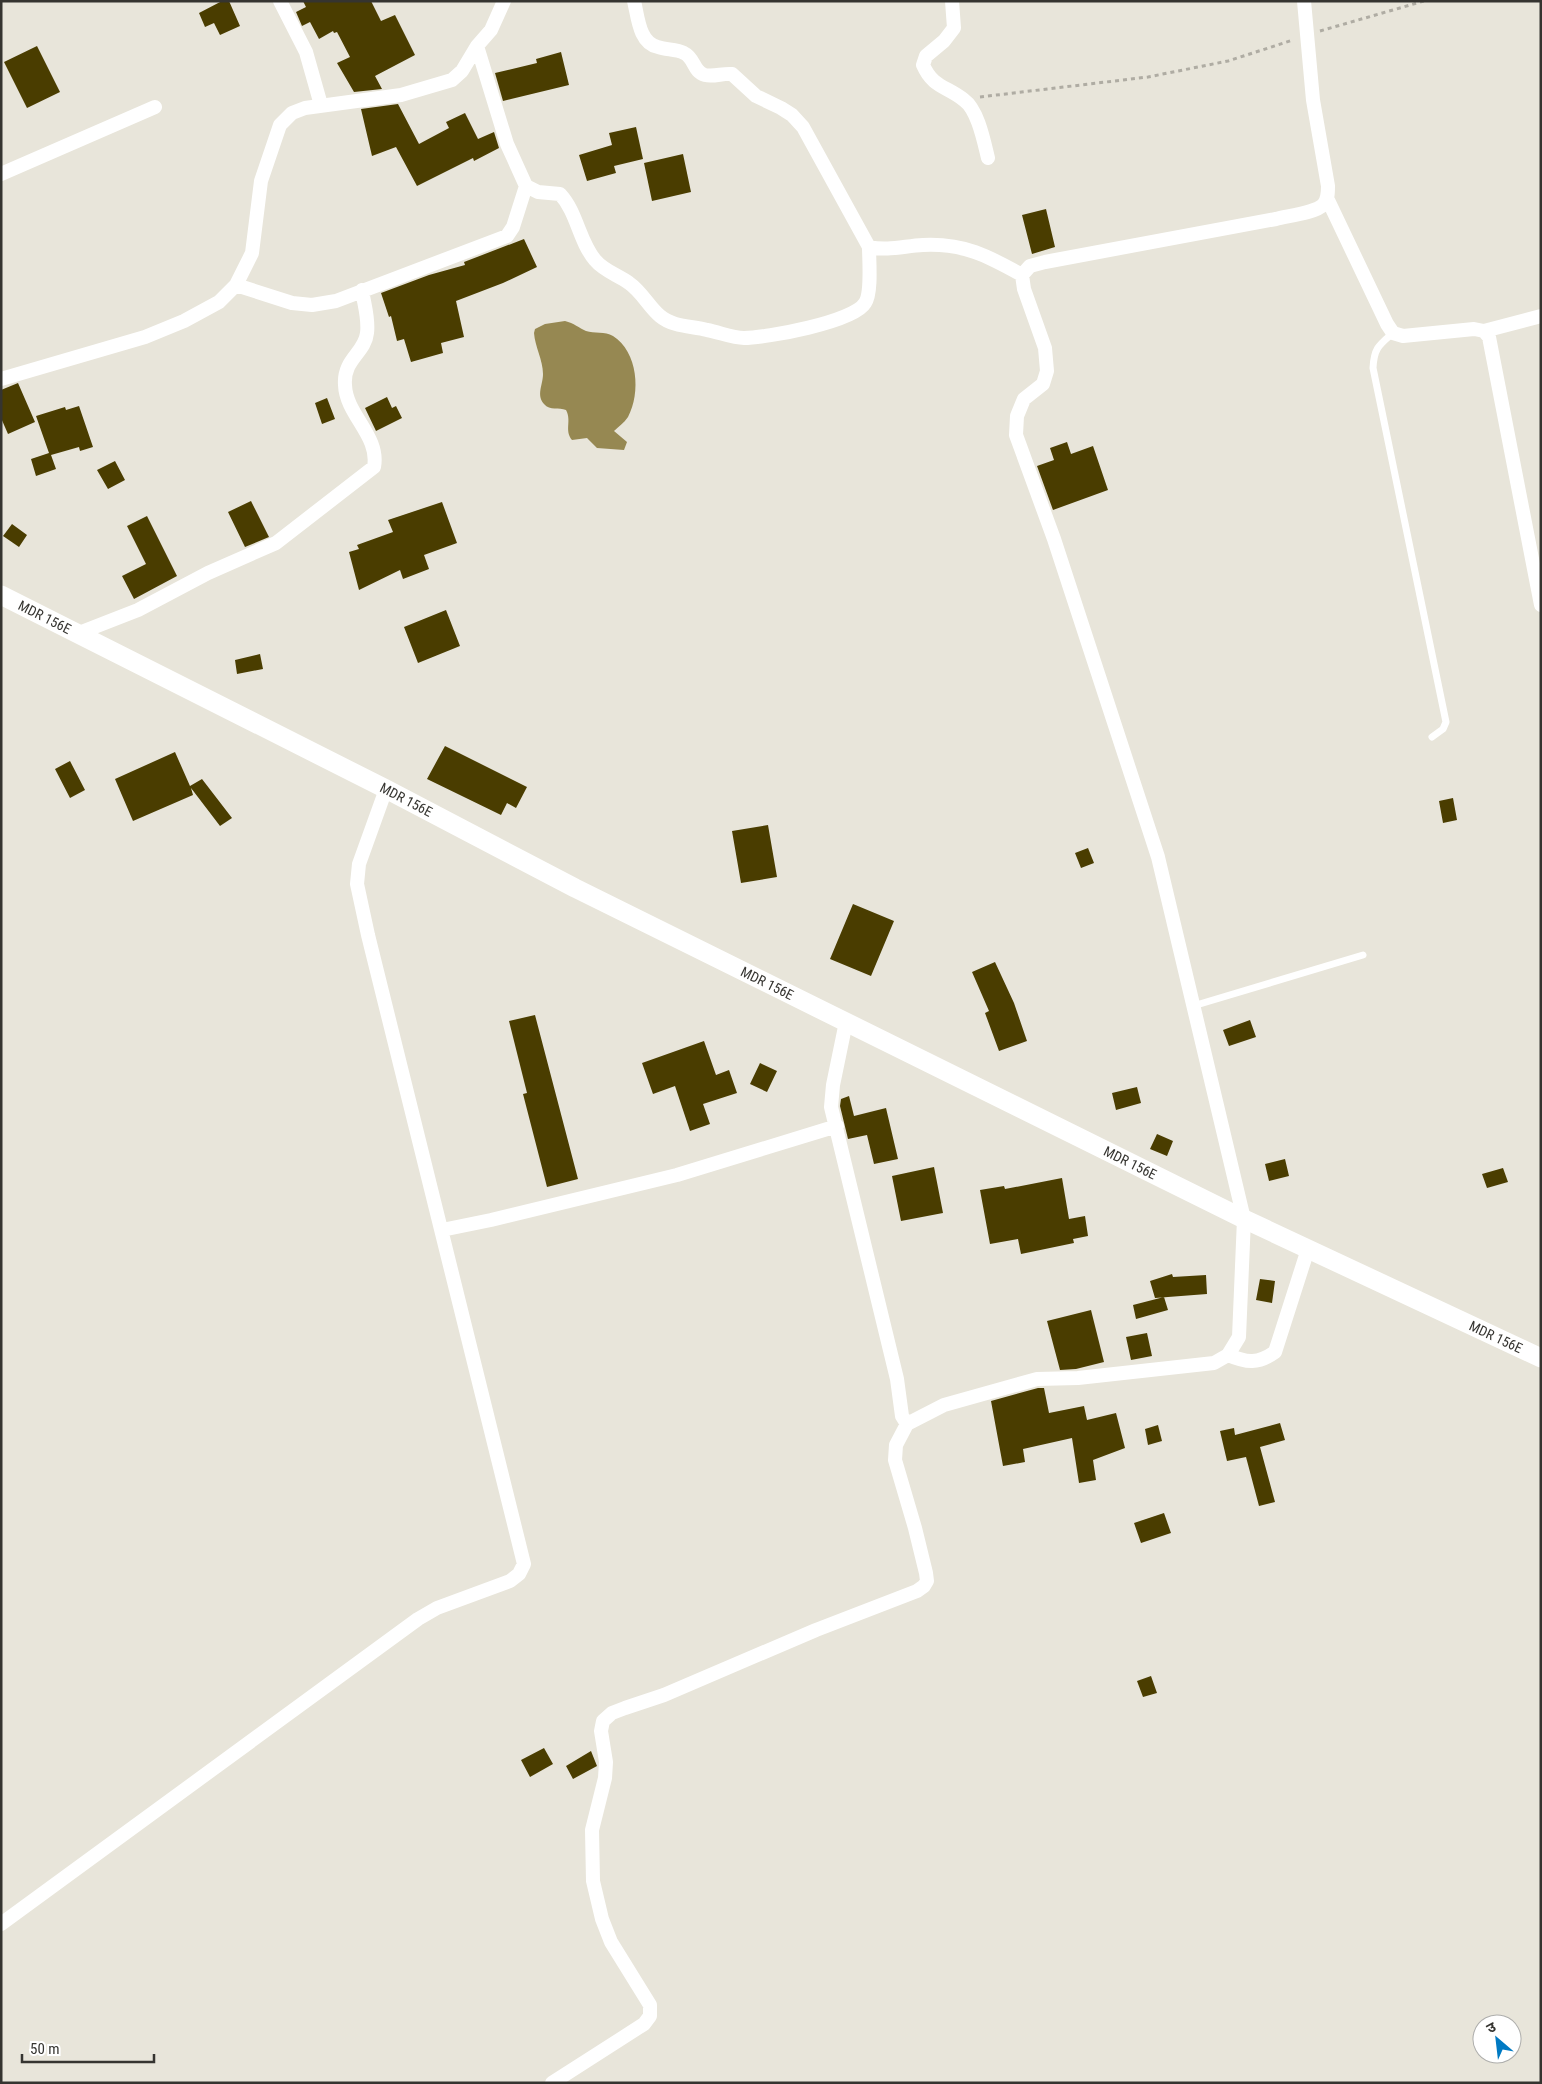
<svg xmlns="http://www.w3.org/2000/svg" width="1542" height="2084" viewBox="0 0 1542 2084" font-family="'Roboto Condensed','Noto Sans Devanagari',sans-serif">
<rect width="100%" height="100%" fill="#e8e5da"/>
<path fill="#968852" d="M565 321C574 323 579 328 586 331 594 334 605 331 613 336 638 352 641 393 628 417 624 423 618 427 614 431L627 442 624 450 597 448 587 438 572 440C564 430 572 421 566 410 559 407 550 411 544 404 536 395 543 385 543 374 543 360 535 347 534 333L535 329 545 324Z"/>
<path fill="#4a3d00" d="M222 1H229L240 26 220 35 214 23 205 27 199 13Z
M303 1H371L381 21 395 15 415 55 375 76 382 89 354 92 337 63 350 57 337 32 334 33 333 31 319 39 310 22 302 26 296 12 306 7Z
M37 46 60 92 27 108 4 62Z
M561 52 569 85 503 101 495 73 537 63 536 59Z
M398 104 419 144 449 128 446 122 465 113 478 139 494 132 499 148 474 161 473 158 417 186 396 147 372 156 361 109Z
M636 127 643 159 614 166 616 173 587 181 579 155 612 145 609 133Z
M683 154 691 192 652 201 644 163Z
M1046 209 1055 247 1032 254 1022 215Z
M524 239 537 267 503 283 456 301 464 337 441 343 443 353 411 362 404 339 397 341 391 316 389 317 381 293 429 275 465 265 464 262Z
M18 383 35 422 8 434 1 418V390Z
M387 397 392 408 396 406 402 418 376 431 365 408Z
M327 398 335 419 322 424 315 403Z
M79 406 93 447 80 451 79 447 51 455 56 469 36 476 31 459 49 453 36 416 65 407 66 410Z
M1067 442 1071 454 1093 446 1108 490 1053 510 1037 466 1054 460 1050 448Z
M115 461 125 480 108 489 97 470Z
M251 501 269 537 245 547 228 512Z
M442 502 457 543 424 555 429 569 403 579 400 570 359 590 349 552 359 549 357 545 393 532 388 520Z
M147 516 177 576 134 599 122 576 146 564 127 526Z
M12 524 27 535 19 547 3 536Z
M446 610 460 646 418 663 404 627Z
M260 654 263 669 237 674 235 660Z
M445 746 527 787 516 808 507 803 501 815 427 779Z
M175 752 190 786 202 779 232 818 220 826 191 788 193 795 133 821 115 779Z
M70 761 85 790 70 798 55 769Z
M1453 798 1457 820 1443 823 1439 801Z
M768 825 777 877 741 883 732 831Z
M1088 848 1094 863 1081 868 1075 853Z
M853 904 894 921 871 976 830 959Z
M995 962 1014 1003 1027 1041 999 1051 985 1013 989 1011 972 972Z
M535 1015 578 1179 547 1187 523 1094 527 1093 509 1021Z
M1250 1020 1256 1037 1229 1046 1223 1030Z
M704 1041 716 1075 729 1070 737 1093 703 1104 710 1124 690 1131 675 1086 653 1094 642 1063Z
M760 1063 777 1071 767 1092 750 1084Z
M1137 1087 1141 1103 1116 1110 1112 1093Z
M849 1096 854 1116 886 1108 898 1159 874 1164 867 1135 848 1139 840 1106 841 1099Z
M1157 1134 1173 1141 1167 1156 1150 1149Z
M1285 1159 1289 1176 1269 1181 1265 1164Z
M934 1167 943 1213 901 1221 892 1176Z
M1503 1168 1508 1182 1487 1188 1482 1174Z
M1062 1178 1069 1219 1085 1216 1088 1236 1073 1239 1074 1243 1021 1254 1018 1239 990 1244 980 1190 1004 1186 1005 1189Z
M1172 1274 1173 1277 1206 1275 1207 1294 1155 1298 1150 1281Z
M1260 1279 1275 1281 1272 1303 1256 1300Z
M1164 1297 1168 1310 1136 1319 1133 1305Z
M1091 1310 1104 1362 1076 1369 1060 1370 1047 1321Z
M1147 1333 1152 1356 1131 1360 1126 1337Z
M1038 1388H1044L1049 1413 1084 1406 1087 1420 1116 1413 1125 1448 1093 1460 1096 1480 1079 1483 1072 1438 1023 1449 1025 1462 1003 1466 991 1401Z
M1280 1423 1285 1440 1260 1447 1275 1502 1259 1506 1246 1457 1227 1461 1220 1431 1234 1428 1235 1435Z
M1158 1425 1162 1441 1148 1445 1145 1429Z
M1164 1513 1171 1533 1141 1543 1134 1523Z
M1151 1676 1157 1693 1143 1697 1137 1681Z
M544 1748 553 1764 530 1777 521 1760Z
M591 1751 597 1766 573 1779 566 1766Z"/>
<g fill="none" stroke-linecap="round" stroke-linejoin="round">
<path stroke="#afaca3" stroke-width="3" stroke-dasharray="4 4" stroke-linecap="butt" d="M1320 31 1424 1
M980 97 1148 77 1228 61 1293 40"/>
<path stroke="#fff" stroke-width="7" d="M1393 333C1379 345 1374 348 1373 368L1446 722 1443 729 1432 737
M1193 1006 1363 955"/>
<path stroke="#fff" stroke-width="14" d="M280 1 306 52 321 105
M634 1C638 17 639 43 658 47 666 50 676 49 684 53 695 58 693 72 705 75 714 77 723 73 732 74L756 96 781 108 792 115 803 127 869 247C888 251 904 246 923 245 964 243 988 256 1022 275
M952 1 954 28 944 41 926 56 923 65C933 88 947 86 964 100 978 110 984 142 988 158
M477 46 507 144 526 186 538 192 560 194C577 212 579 241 595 260 604 271 618 275 629 283 642 292 649 307 660 316 673 327 692 326 707 330 719 332 732 338 744 338 766 338 854 322 865 303 872 293 869 260 869 247
M1 174 155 107
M1327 198 1387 324 1393 333 1403 336 1474 329 1484 331 1489 337 1541 605
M236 285 292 303 312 305 336 301 507 236 513 227 526 186
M1484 331 1541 316
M1 379 145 337 184 321 219 302 236 285 252 253 261 181 280 125 292 113 305 108 401 95 452 80 462 71 477 46 491 30 504 1
M79 633 138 610 208 573 276 543 374 467C380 436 346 415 345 385 343 359 365 353 367 333 369 319 364 304 362 290
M846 1022 833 1085 831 1107 897 1379 902 1416 907 1424 944 1405 1037 1379 1078 1378 1214 1363 1228 1355 1239 1337 1244 1219 1158 857 1054 539 1016 435 1017 416 1024 399 1043 384 1047 371 1045 348 1024 289 1022 275 1030 266 1045 262 1276 219C1287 216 1315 213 1323 205 1328 200 1328 193 1328 186L1313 100 1304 1
M442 1230 491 1220 677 1175 837 1126
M1228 1355C1247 1363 1258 1364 1275 1352L1308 1249
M1 1924 418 1619 437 1608 510 1581 519 1574 524 1564 368 935 357 884 359 864 386 789
M552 2083 644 2024 650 2016V2005L611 1942 602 1919 593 1881 592 1830 605 1778 606 1762 601 1731 603 1721 612 1713 625 1708 664 1695 816 1630 917 1591 924 1586 927 1581 926 1573 915 1528 895 1460 896 1445 907 1424"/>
<path stroke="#fff" stroke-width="19" id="s1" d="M1 595 386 789 575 888 1244 1219 1541 1358"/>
</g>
<g text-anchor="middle" stroke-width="5" stroke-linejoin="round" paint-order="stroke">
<g font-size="14" fill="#353430" stroke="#fff">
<text dy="5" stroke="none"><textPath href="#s1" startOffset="49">MDR 156E</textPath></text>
<text dy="5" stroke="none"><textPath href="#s1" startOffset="454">MDR 156E</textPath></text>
<text dy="5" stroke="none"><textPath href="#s1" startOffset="859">MDR 156E</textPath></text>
<text dy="5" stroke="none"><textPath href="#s1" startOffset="1264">MDR 156E</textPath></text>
<text dy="5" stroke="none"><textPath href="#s1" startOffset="1669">MDR 156E</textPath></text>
</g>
</g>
<rect width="1542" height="2084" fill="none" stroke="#353430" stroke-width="5"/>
<g transform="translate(1497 2039) rotate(332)"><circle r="24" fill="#ffffff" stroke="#aeaeac"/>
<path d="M0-4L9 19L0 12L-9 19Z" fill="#007ac3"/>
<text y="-8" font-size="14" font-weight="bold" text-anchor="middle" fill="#353430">उ</text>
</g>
<path d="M22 2054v8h132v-8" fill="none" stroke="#353430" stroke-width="2.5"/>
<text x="30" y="2054" font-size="15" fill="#353430" stroke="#ffffff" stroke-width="4" paint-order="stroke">50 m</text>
</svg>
